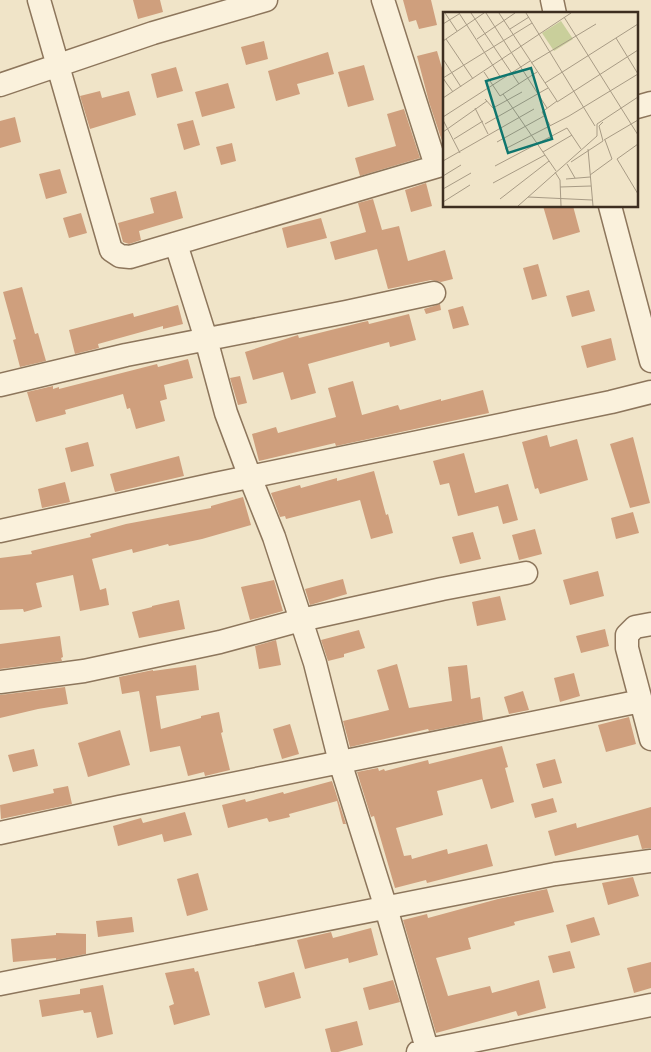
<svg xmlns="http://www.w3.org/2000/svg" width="651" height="1052" viewBox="0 0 651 1052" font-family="'Noto Serif',serif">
<rect width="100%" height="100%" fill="#f0e4c8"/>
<path fill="#cf9f7d" d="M133 0H160L163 12 138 19Z
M403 0H431L437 25 419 29 416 20 409 22Z
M264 41 268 59 246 65 241 47Z
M437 51 445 78V150L429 102 417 56Z
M328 52 334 74 297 84 300 94 276 101 268 71Z
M364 65 374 100 348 107 338 72Z
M176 67 183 91 157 98 151 74Z
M228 83 235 108 202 117 195 92Z
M100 91 102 98 129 91 136 115 90 129 80 96Z
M404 109 420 158 360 176 355 158 396 146 387 114Z
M15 117 21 142 0 148V121Z
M193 120 200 145 184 150 177 124Z
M232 143 236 161 221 165 216 147Z
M60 169 67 193 46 199 39 174Z
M426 183 432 206 411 212 405 190Z
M176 191 183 218 139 231 141 240 129 244 123 242 118 223 154 213 150 198Z
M373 199 382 230 399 226 408 261 445 250 453 279 441 282 431 280 388 289 377 249 335 260 330 242 366 232 358 203Z
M543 206H573L580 232 553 240Z
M81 213 87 233 69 238 63 218Z
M321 218 327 238 287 248 282 228Z
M538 264 547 296 532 300 523 268Z
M22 287 35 334 38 333 46 361 20 367 13 340 16 339 3 292Z
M589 290 595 311 572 317 566 296Z
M440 304 441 310 426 314 424 309Z
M178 305 183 324 163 329V326L98 344 99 348 75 354 69 330 133 313 134 317Z
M463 306 469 325 453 329 448 310Z
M409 314 416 340 390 347 389 342 308 364 316 393 291 400 283 372 253 380 245 352 298 335 299 338 363 322 368 321 369 324Z
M611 338 616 360 587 368 581 346Z
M188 359 193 378 164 385 167 399 160 401 165 421 136 429 130 408 127 409 123 394 65 410 66 414 36 422 27 392 53 386V389L59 387V389L157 364 158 367Z
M240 376 247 403 238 405 230 378Z
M353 381 362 415 398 405 400 410 441 399V401L483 390 489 413 336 446 335 443 259 461 252 434 276 427 278 433 336 417 328 388Z
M547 435 550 447 577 439 588 480 540 494 538 488 535 489 522 442Z
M633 437 650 503 630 508 610 444Z
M88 442 94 466 71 472 65 448Z
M464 453 475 493 508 484 518 520 503 524 498 506 458 516 449 483 440 485 433 461Z
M179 456 184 476 115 492 110 474Z
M374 471 386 515 388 514 393 533 371 539 360 500 286 519 285 516 280 517 271 493 300 485 301 488 337 478V481Z
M65 482 70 502 42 508 38 489Z
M243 497 251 525 202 539 169 546 168 544 133 553 132 549 92 559 100 590 106 588 109 605 80 611 73 575 36 583 42 607 24 612 23 609 0 610V558L32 554 31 551 91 537 90 534 126 524 211 508V506Z
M633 512 639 533 616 539 611 518Z
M535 529 542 554 519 560 512 535Z
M473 532 481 559 460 564 452 537Z
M598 571 604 596 570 605 563 580Z
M343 579 347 594 310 605 305 589Z
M274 580 283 611 250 620 241 587Z
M500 596 506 620 477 626 472 602Z
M179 600 185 629 139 638 132 612 152 607V606Z
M605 629 609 646 581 653 576 636Z
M359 630 365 648 344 654V657L328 661 321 640Z
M60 636 63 657 61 658 62 661 0 669V644Z
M276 640 281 665 259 669 255 646Z
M397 664 409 708 452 701 448 667 467 665 471 699 480 697 483 720 429 731 428 729 350 747 343 721 389 710 377 670Z
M196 665 199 690 156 696 161 729 201 718V716L219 712 223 732 221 733 230 770 205 776 204 772 188 776 180 746 150 752 139 691 122 694 119 677 153 670V671Z
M574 673 580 696 560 702 554 678Z
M65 687 68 704 38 709 0 718V695Z
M523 691 529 710 509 714 504 697Z
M629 717 636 744 606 752 598 725Z
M290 724 299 754 282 759 273 729Z
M120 730 130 765 88 777 78 743Z
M502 746 508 767 505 768 514 802 491 809 482 779 437 791 443 815 396 828 404 856 411 855 412 859 447 849 448 854 487 844 493 866 427 883 426 880 395 888 374 816 371 817 357 772 378 768 379 771 384 769 385 771 428 760 429 764Z
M34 749 38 766 13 772 8 755Z
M555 759 562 783 543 788 536 764Z
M332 781 346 824H343L337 801 289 814 290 817 269 822 267 818 228 828 222 805 245 799 246 802 283 792 284 794Z
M68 786 72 804 1 819 0 805 54 793 53 789Z
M553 798 557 812 535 818 531 804Z
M651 807V848L642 849 638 835 555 856 548 831 576 823 577 828Z
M185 812 192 835 164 842 162 834 118 846 113 826 141 818 143 823Z
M198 873 208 910 187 916 177 879Z
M633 877 639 896 608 905 602 883Z
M547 889 554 912 514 922 515 925 468 938 471 949 436 958 448 996 490 986 492 993 539 980 546 1008 518 1016 516 1011 436 1033 403 920 427 914 428 918 498 899Z
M132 917 134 932 98 937 96 921Z
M594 917 600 935 571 943 566 925Z
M371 928 378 955 349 963 348 958 305 969 297 940 331 932 333 938Z
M56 933 86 934V954L56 960V958L13 962 11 939 56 935Z
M570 951 575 968 553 973 548 956Z
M651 962V988L634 993 627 968Z
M194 968 195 972 198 971 210 1015 174 1025 169 1006 174 1004 165 973Z
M294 972 301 998 265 1008 258 982Z
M393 980 400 1002 369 1010 363 988Z
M103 985 113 1034 97 1038 91 1012 84 1013 83 1010 42 1017 39 1000 80 994V989Z
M357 1021 363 1045 338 1052H331L325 1029Z"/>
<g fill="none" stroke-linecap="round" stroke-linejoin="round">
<defs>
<path id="minor" d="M39 0 111 250 120 256 130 257 445 164
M383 0 436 166
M552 0 555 14
M0 85 153 33 266 0
M637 107 651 103
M610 206 651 361
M176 244 206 339 226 413 250 477 274 537 315 663 340 762 386 908 428 1052
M0 385 126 355 346 312 434 293
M0 531 215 484 611 402 651 392
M651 624 635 627 627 635V648L651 739
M0 682 84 671 220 642 301 620 442 589 526 573
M0 833 119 807 641 701
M0 984 555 874 651 861
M418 1052 651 1005"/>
</defs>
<use href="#minor" stroke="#8d765c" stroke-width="25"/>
<use href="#minor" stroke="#faf1dc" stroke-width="22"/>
</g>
<g transform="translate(443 12)">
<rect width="195" height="195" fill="#f0e4c8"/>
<path d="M118 9 130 27 111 39 99 21Z" fill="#c9cf9b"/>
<path fill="none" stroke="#a89b85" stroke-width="1" d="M2 1 14 19M16 1 58 66M28 1 76 72M43 1 104 96M56 1 114 89 99 100 107 113M83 1 152 114M121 5 195 123M0 12 16 2M67 17 86 5M173 26 195 62M3 27 30 67M34 27 72 1M0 29 41 1M0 47 18 75M88 51 153 12M41 60 57 84 94 60M102 71 195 12M10 80 4 72 0 66 89 11M60 82 113 159M0 86 128 1M42 87 50 96 79 80M114 90 195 38M32 96 45 122M0 105 87 49M0 108 17 141M42 112 105 76M0 120 44 89M11 127 40 109M161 128 195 108M54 130 101 104M195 132 174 147 195 182M62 137 126 104 195 62M145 137 150 194M100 140 129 123M0 149 91 97M128 150 160 129 156 114 160 110M124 152 132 166M52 154 124 116 138 137M112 160 117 168 118 194M147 163 169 147 162 128M0 164 18 153M123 167 147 165M50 171 102 143M117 175 148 174M0 177 28 161M85 185 149 188M57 187 106 149M0 190 27 173M75 194 154 124V112L195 85"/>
<path fill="#0f766e" fill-opacity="0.15" stroke="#0f766e" stroke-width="2.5" d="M88 56 109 127 65 141 43 69Z"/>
<rect width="195" height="195" fill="none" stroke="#3d2e20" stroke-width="2.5"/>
</g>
</svg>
